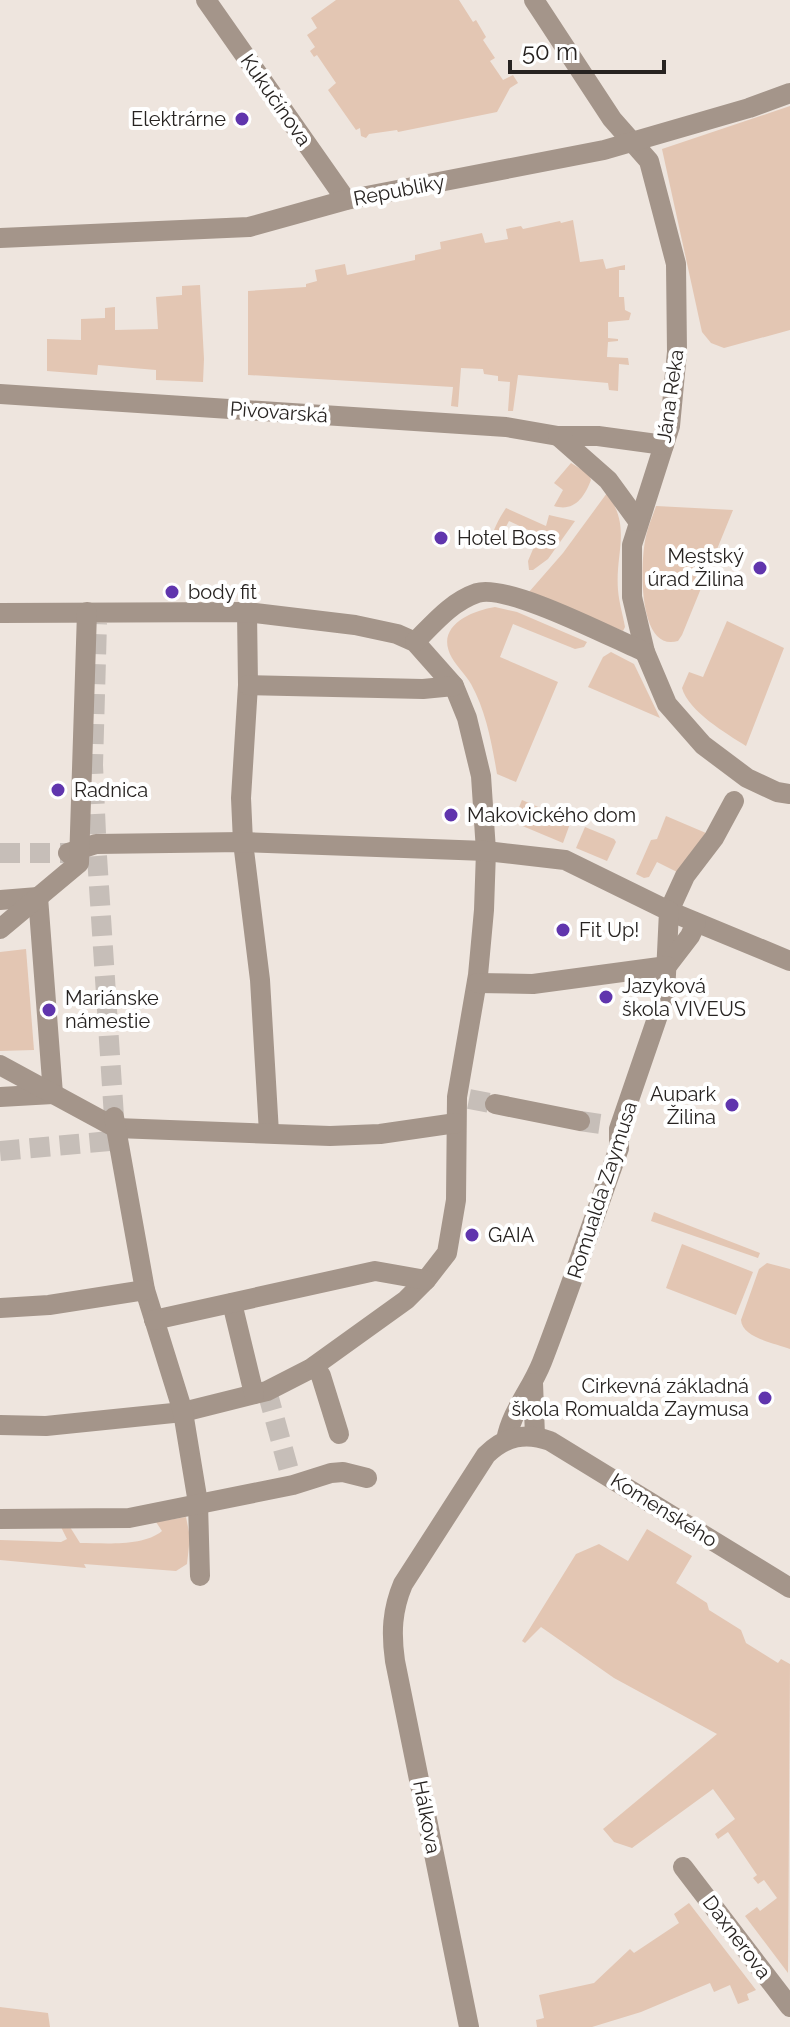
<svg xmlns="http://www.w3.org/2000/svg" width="790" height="2027" viewBox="0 0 790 2027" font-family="Raleway,sans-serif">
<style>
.green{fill:#e3c6b3}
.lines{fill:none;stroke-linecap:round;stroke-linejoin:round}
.minor-tunnel{stroke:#c6beb8;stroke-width:20;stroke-dasharray:20 10;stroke-linecap:butt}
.minor{stroke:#a4958a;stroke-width:20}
.poi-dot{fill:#6035ad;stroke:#fff;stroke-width:3}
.labels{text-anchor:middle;stroke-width:8;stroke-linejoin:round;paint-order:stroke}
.street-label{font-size:20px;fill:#272321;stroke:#fff}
.poi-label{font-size:20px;fill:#272321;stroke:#fff;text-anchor:start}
</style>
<rect width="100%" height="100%" fill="#eee5de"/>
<g class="green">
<path d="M336,0h123l14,22 3,-2 10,17 -3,3 12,18 -5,3 13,19 10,-5 5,8 -8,5 -13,24 -99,20 -1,-2 -28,4 -3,4 -5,-2 -1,-8 -4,2 -28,-40 8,-7 -19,-28 -3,2 -4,-6 5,-4 -8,-12 10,-7 -6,-10z"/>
<path d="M790,106v224l-66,18 -13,-5 -9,-11 -40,-183z"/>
<path d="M573,220l7,42 23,-3 3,10 19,-4v5h-6v27h5l1,13 6,3 -2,7 -21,2v16l10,1v2l-10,1 -1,15 21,1 1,7 -10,-1 -1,27 -9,-1 -1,-7 -90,-8 -5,36h-5l2,-29 -12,-1v-5l-14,-2 -1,-5 -22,-1 -3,39 -7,-1 2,-19 -205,-12v-84l58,-4v-3l11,-3 -2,-11 30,-6 2,11 68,-15v-5l26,-6 -1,-7 42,-9 3,10 23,-4 -2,-10 15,-3 2,3 37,-8 1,2z"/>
<path d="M200,285l4,74 -1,23 -47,-2v-10l-58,-5 -1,10 -50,-4v-32l34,1v-21l24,-1v-10l10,-1v23l43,-1 -2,-32 26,-2v-9z"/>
<path d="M571,463l18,11 2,6c-7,18 -17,32 -37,26l9,-16 -9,-7z"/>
<path d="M607,493c25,35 8,59 11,97 1,13 5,25 7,37l-2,4 -94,-39 34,-39z"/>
<path d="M656,506l77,4 -51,125 -4,6c-41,12 -38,-80 -32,-105 2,-10 7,-20 10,-30z"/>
<path d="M506,508l40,18 3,-11 26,6 -27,38 -15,11h-4l-1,-9 11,-26 -30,-14 -13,25h-4c-2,-13 7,-27 14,-38z"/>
<path d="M495,607l22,5 70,30 -3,5 -9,2 -62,-25 -13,33 58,25 -42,100 -19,-8c-5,-30 -11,-63 -26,-90 -5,-9 -14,-17 -19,-26 -18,-31 18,-47 43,-51z"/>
<path d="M727,621l57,27 -38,98c-19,-12 -58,-35 -64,-58l7,-16 14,5z"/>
<path d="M611,652l23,12 26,54 -72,-31 15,-30z"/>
<path d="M522,800l49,21 -8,22 -50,-21z"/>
<path d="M666,816l40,17 -29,39 -20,-10 -8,15 -5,1 -8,-4 15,-34 6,-1z"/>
<path d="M585,827l29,12 2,3 -9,19 -31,-13z"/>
<path d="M26,949l8,101 -34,1v-99z"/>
<path d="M654,1212l106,41 -2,5 -107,-37z"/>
<path d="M682,1244l71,28 -17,43 -70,-27z"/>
<path d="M767,1263l23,6v80c-15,-6 -48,-11 -49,-29l18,-51z"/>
<path d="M186,1517l4,20 -3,27 -11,7 -92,-7 2,4 -86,-8v-20l61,2 6,-3 -6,-12h9l10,16c24,0 63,4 82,-12l-6,-9z"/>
<path d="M647,1529l45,27 -16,27 31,20 2,7 32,20 5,13 32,20 3,-4 9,5 -2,309 -43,-57 12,-9 3,4 17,-13 -13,-18 -6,4 -5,-6 4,-3 -29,-43 -10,7 -3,-5 20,-15 -22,-30 -81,59 -18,-6 -11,-13 114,-95 -103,-56 -73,-51 -16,16 -3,-2 54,-87 23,-10 29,17z"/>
<path d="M689,1903l67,87 -9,4 2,6 -11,4 -8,-19 -16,7 -4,-9 -69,29 -49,15h-55l-1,-7 8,-2 -5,-23 55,-12 36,-34 4,4 45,-30 -5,-9z"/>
<path d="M0,2007l48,6 2,14h-50z"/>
</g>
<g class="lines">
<g class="minor-tunnel">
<path d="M96,834l-3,-69 4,-142"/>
<path d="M0,853h68"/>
<path d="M97,856l17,261"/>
<path d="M469,1099l26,5"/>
<path d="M580,1121l27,4"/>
<path d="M0,1151l110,-10"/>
<path d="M267,1391l26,94"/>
</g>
<g class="minor">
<path d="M206,0l140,200"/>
<path d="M534,0l78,119 37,42 27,103 1,88 -7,74 -38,119v52l13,55 22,52 36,41 44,33 30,14 13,2"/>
<path d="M0,238l249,-11 97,-27 258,-50 145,-42 41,-15"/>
<path d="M0,394l506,33 52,9h40l66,9"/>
<path d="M558,436l50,44 30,41"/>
<path d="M247,612l1,73 -7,113 2,44 17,138 9,153"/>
<path d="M0,613l247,-1 108,13 42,9 18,8 39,44 13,32 14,58 5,75 -2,59 -6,65 -21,122 -1,103 -9,53 -21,27 -20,20 -96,69 -43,22 -84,21 -137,14 -46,-1"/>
<path d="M415,642c19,-19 36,-40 62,-49 30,-10 135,45 168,59"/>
<path d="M248,685l175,4 31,-3"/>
<path d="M734,801l-20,37 -29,38 -16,35 121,50"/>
<path d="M68,853l28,-9 147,-2 243,9 79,9 104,51 -4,84 -46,134v19c-26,72 -50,144 -77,214 -11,28 -30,48 -36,78"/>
<path d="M0,900l38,-3 15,197 -53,3"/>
<path d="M0,929l79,-66 8,-251"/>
<path d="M667,966l23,-30 6,-13"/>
<path d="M477,983l56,1 134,-18"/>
<path d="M0,1065l116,63 214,8 50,-2 76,-11"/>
<path d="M495,1104l85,17"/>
<path d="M114,1117l31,173 38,122 15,91 2,73"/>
<path d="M232,1303l22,91"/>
<path d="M0,1308l49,-3 96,-15"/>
<path d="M154,1320l221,-49 51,9"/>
<path d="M315,1366l6,10 18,58"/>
<path d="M533,1383l2,53"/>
<path d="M0,1519l129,-1 164,-33 38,-12 12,-1 24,6"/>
<path d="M683,1867l107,140"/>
<path d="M469,2027l-74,-366c-4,-28 -3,-51 8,-77l83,-129c19,-19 40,-23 64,-14l240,147"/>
</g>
</g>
<g class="poi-dot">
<circle cx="242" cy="119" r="8"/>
<circle cx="441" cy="538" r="8"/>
<circle cx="760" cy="568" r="8"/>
<circle cx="172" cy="592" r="8"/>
<circle cx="58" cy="790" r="8"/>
<circle cx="451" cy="815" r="8"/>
<circle cx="563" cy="930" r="8"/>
<circle cx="606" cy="997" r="8"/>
<circle cx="49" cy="1010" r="8"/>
<circle cx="732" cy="1105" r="8"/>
<circle cx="472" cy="1235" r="8"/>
<circle cx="765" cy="1398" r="8"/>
</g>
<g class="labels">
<g class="street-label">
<text transform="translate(276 100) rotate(55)" y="7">Kukučínova</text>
<text transform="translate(399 190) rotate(-11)" y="7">Republiky</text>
<text transform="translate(670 396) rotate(-82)" y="7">Jána Reka</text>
<text transform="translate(279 412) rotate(4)" y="7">Pivovarská</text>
<text transform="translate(602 1190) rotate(-72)" y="7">Romualda Zaymusa</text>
<text transform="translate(664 1510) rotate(32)" y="7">Komenského</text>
<text transform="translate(427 1817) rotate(79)" y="7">Hálkova</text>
<text transform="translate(737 1937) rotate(53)" y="7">Daxnerova</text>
</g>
<g class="poi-label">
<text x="226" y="126" text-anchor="end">Elektrárne</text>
<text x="457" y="545">Hotel Boss</text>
<text x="744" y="563" text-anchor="end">Mestský<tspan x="744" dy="23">úrad Žilina</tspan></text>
<text x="188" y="599">body fit</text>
<text x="74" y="797">Radnica</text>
<text x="467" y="822">Makovického dom</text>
<text x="579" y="937">Fit Up!</text>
<text x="622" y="993">Jazyková<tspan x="622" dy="23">škola VIVEUS</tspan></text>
<text x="65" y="1005">Mariánske<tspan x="65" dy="23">námestie</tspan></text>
<text x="716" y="1101" text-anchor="end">Aupark<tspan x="716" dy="23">Žilina</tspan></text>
<text x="488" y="1242">GAIA</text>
<text x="749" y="1393" text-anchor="end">Cirkevná základná<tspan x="749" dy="23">škola Romualda Zaymusa</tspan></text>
</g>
</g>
<path d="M510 60v12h154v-12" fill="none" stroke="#272321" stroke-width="4"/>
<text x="522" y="60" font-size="24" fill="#272321" stroke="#ffffff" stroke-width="6" paint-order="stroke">50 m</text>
</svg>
